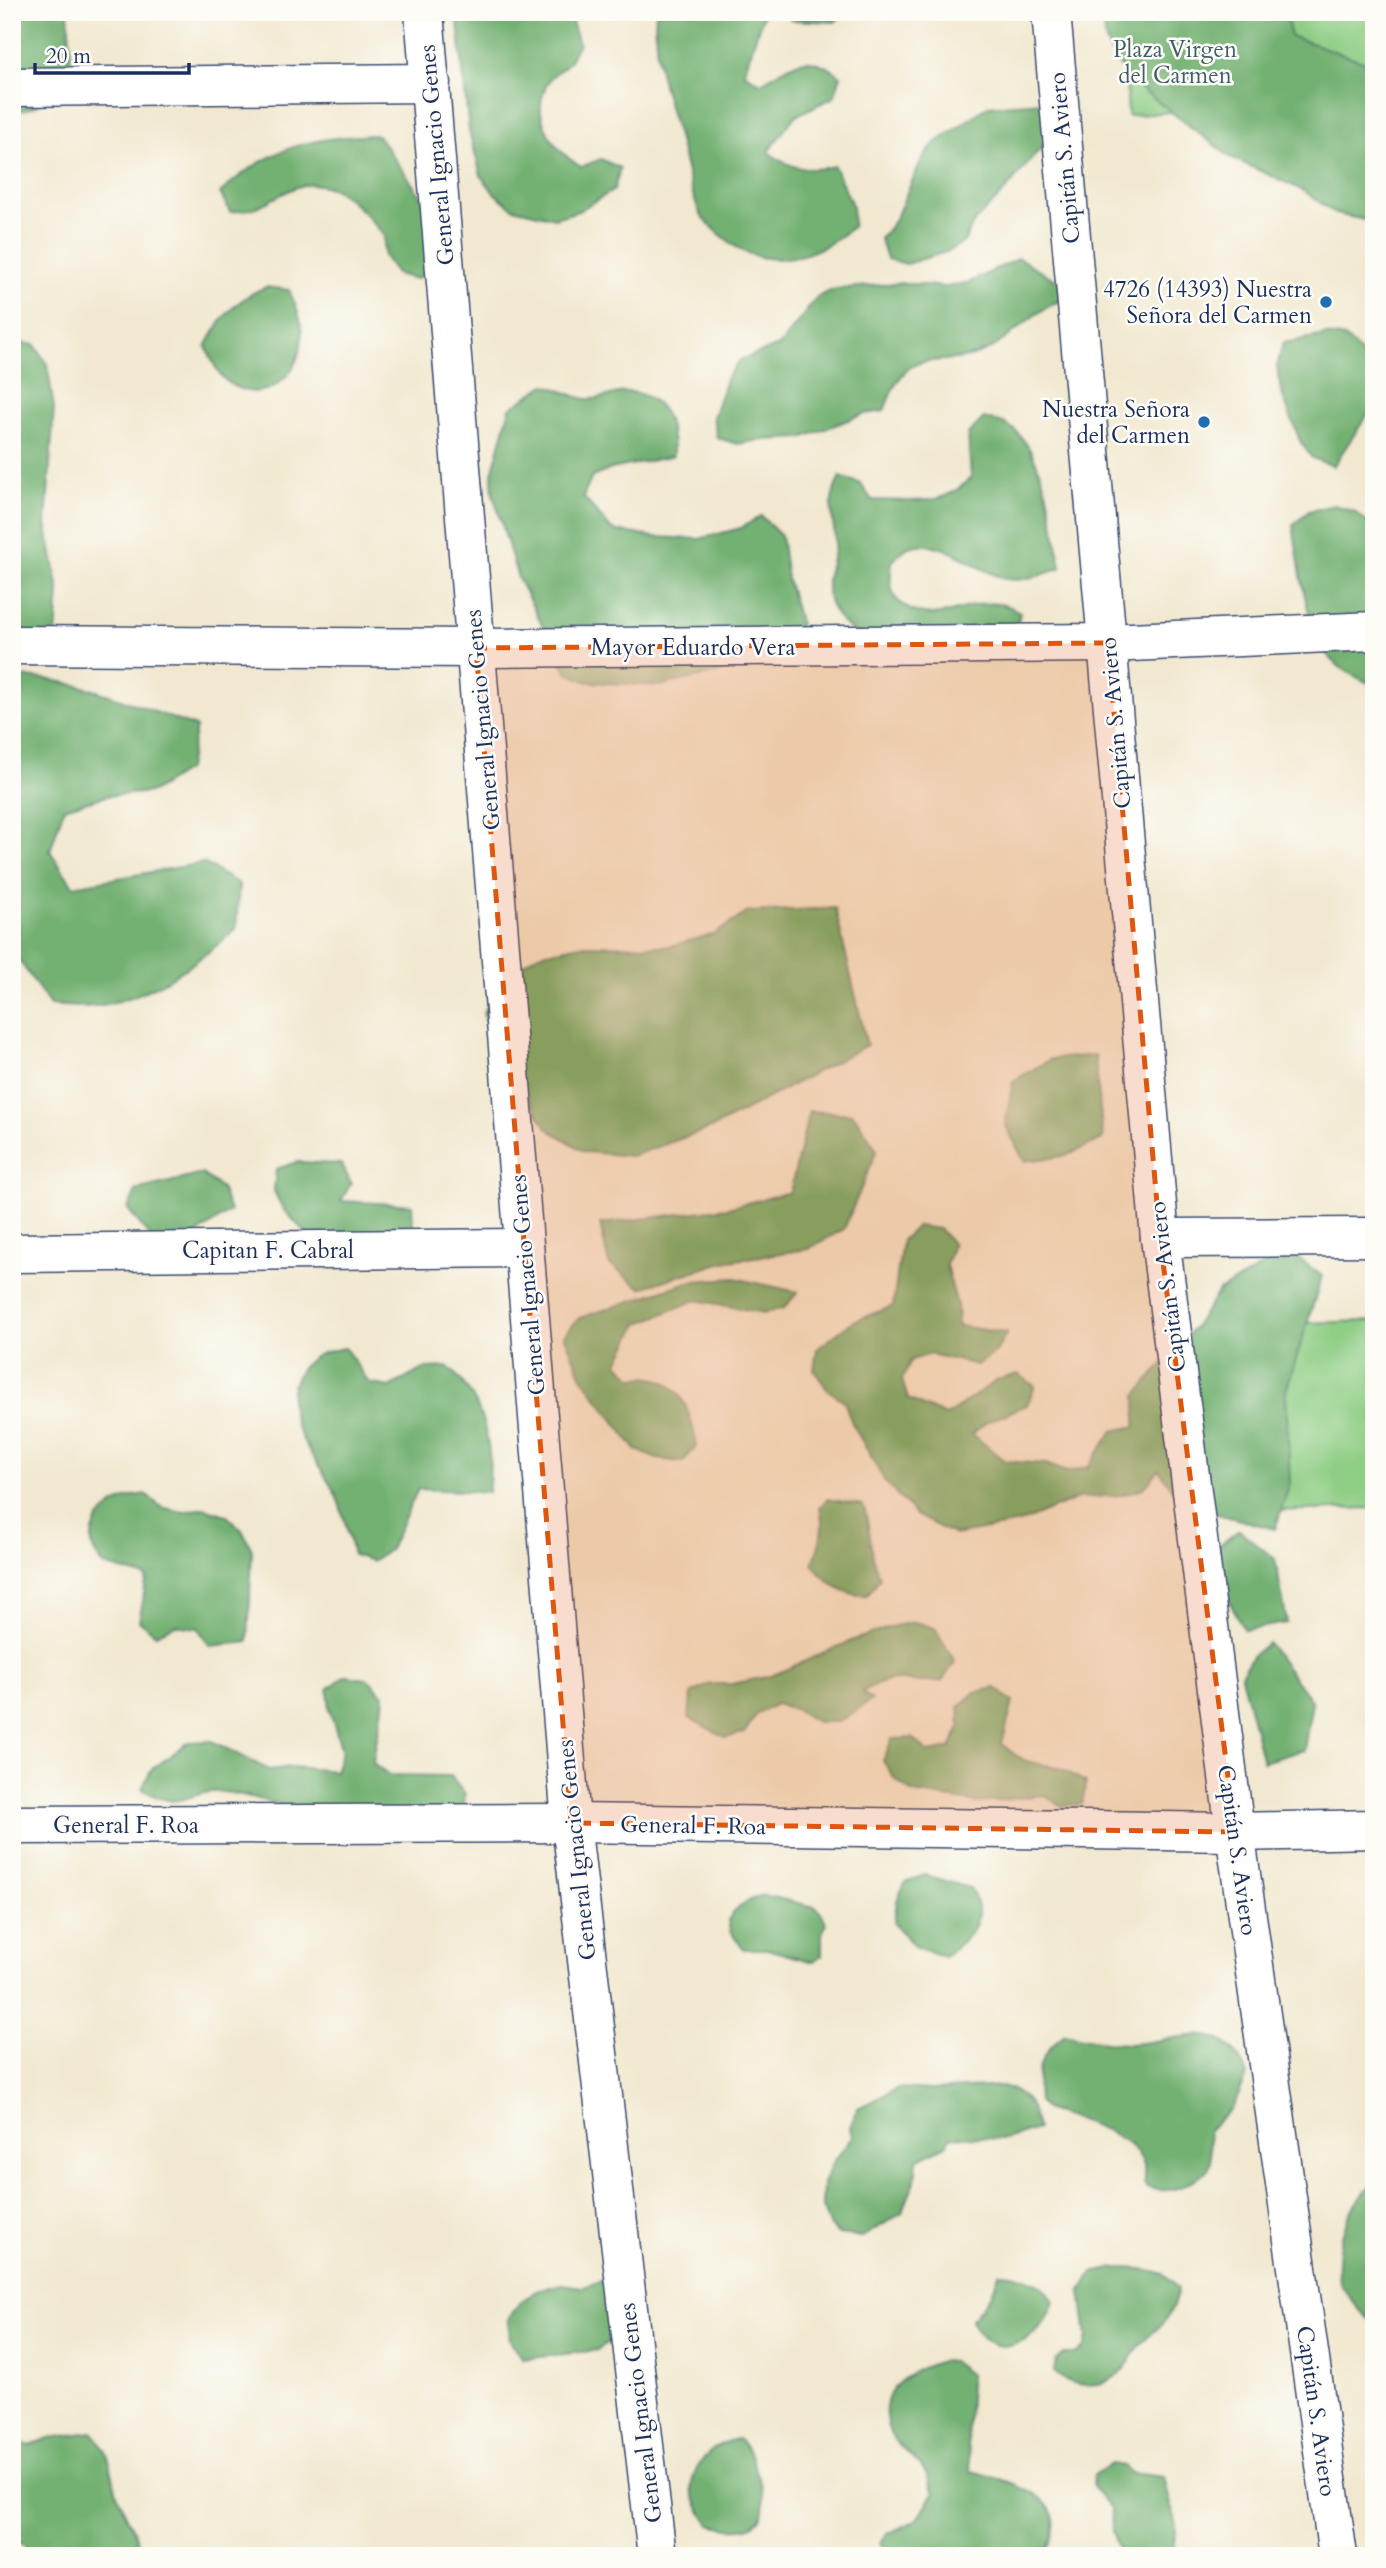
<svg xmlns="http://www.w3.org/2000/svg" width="1386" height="2568" viewBox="0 0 1386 2568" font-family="Cardo,serif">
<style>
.green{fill:#8fce85;stroke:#557e72;stroke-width:2}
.forest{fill:#73b172;stroke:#477068;stroke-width:2}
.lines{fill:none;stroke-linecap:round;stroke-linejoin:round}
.minor-casing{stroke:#3b4b6f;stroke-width:41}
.minor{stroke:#fff;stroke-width:38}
.marked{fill:#de5710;fill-opacity:0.2;stroke:#de5710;stroke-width:5;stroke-dasharray:14 9;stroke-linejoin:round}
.poi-dot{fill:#1f6fb2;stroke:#fdfcf7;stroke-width:2.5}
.labels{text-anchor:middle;stroke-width:5;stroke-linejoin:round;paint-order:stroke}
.park-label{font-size:23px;fill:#3e5f6a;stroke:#fdfcf7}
.street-label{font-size:23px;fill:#1b2f5e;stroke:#fdfcf7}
.poi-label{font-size:23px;fill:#1b2f5e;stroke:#fdfcf7;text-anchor:end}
</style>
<rect width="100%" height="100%" fill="#fdfcf7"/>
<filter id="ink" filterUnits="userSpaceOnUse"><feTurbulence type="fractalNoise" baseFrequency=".0143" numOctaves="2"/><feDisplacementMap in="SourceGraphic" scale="14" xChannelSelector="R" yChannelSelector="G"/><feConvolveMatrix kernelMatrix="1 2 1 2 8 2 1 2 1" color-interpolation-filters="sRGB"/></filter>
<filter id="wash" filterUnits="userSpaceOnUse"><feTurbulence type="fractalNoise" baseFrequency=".00686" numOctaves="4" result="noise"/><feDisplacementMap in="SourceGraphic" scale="28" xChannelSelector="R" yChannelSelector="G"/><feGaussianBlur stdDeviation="1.57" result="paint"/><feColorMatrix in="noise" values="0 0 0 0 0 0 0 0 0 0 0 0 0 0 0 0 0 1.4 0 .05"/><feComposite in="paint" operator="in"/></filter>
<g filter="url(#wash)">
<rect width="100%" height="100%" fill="#f1e8cf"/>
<g class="green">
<path d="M1122,12h252v81l-246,23z"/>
<path d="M1374,1321v187l-106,3 -5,-187z"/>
</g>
<g class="forest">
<path d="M12,12h56l3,46 -33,47 -26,9z"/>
<path d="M457,12h112l10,32c-4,6 -7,14 -11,19 -5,6 -13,9 -17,15 -25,34 1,71 30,89l20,-8 19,9 -6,22 -36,21 -23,7 -42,-10 -19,-15 -13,-18 -12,-44z"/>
<path d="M656,12h108l-20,61 17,10c35,-20 44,-34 80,-7l-7,21 -39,19 -27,36c22,16 39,21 66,14l18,39 1,21c-39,35 -93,48 -133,8 -5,-5 -15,-12 -19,-19 -11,-21 -17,-58 -24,-82 -12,-39 -25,-79 -21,-121z"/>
<path d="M786,12h59l-10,10 -44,-2z"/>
<path d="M1102,12h183l6,24 83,29v157l-38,-8 -32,-23 -74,-34 -103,-79 -21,-36z"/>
<path d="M1044,102l2,40 -42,50 -30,30 -10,20 -18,10 -40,12 -19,-5 -7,-20 15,-19 26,-59 12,-16 55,-39z"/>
<path d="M378,135l52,74 21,44 -34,26 -21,-5 -12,-18v-21c-25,-28 -53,-65 -94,-45 -25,12 -31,20 -60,22l-10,-19c49,-47 93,-56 158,-58z"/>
<path d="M1019,258l57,34c-12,6 -26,13 -38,21 -17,11 -34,30 -52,38 -52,23 -76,-15 -102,60l-21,3 -61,24 -43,2 -21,4 -21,-6 -4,-21 14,-40 13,-17 39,-14 39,-50 18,-7 66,-6 44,4 22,-4z"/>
<path d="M266,287l23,3c5,11 11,24 12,36 7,40 -32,85 -72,57 -12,-8 -17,-24 -23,-36 14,-29 30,-48 60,-60z"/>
<path d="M1325,335l21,3 15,15 13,21v31l-41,61 -21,-8 -12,-17 -19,-50 -4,-25 6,-23z"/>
<path d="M13,342l22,3 12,19 7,44 -8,115 13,67 -3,47 -44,15z"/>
<path d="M545,385c14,3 28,12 41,14 14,2 29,-8 43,-7 35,3 45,34 44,64l-62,13 -19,8 -9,20 29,33 42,7 45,2 42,-11 20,-12 20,20 6,43 13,45 -11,19 -60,27 -69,16 -72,-4 -21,-9 -49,-95 -25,-84 -1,-20 18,-66z"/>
<path d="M984,418c6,2 15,3 21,6 39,19 50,105 56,144 -18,6 -34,14 -54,11 -31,-7 -64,-44 -98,-32 -6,2 -13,11 -17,15 -2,16 -4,33 12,44 35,23 60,-7 96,-2 6,0 14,5 20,8l-4,21 -141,14c-25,-17 -50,-31 -48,-66 1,-14 9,-28 8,-42 -2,-29 -9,-34 5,-62l20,6 12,17c39,0 72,9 99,-23l-3,-43z"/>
<path d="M1334,505l21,7 19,16v158c-13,-7 -27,-13 -38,-22 -31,-28 -36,-99 -43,-139l16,-14z"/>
<path d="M12,677c62,-2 126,30 184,50l-8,42 -36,23 -46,4 -42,12 -14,43 23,35 130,-23 36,21 -3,45c-40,35 -89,71 -142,77 -14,2 -30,0 -44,-1l-38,-55z"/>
<path d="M835,908l32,137 -153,82 -82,29 -47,-4 -37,-23 -50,-77 -15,-39 21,-36 34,-23 42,-9 90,1 44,-12 34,-22z"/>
<path d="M1095,1055l8,84 -38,17 -41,5 -19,-37 8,-43 38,-22z"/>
<path d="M809,1111l44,3 24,36 -33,79 -36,20 -85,13 -82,26 -32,-24 -9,-40 127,-16 63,-16z"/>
<path d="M297,1162l44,2 10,19 -10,18 71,4 1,22 -37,21 -46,11 -47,-50 -9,-18 2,-22z"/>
<path d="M202,1174l19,14 9,23 -57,40 -19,-9 -26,-33 8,-19z"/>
<path d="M917,1226l22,3 14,15 -7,21 11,40 1,21 49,7 -12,20 -18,12 -47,-11 -19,6 -9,20 6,19 38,17 51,-36 21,-6 17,12 -8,19 -40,17 -15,12 33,27 41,3 21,8 21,-5 25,-36 23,-5v-31l58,-67 25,-37 70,-40 33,25 -36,115 4,92 -15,46 -92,-24 -24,-35 -15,18 -22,7 -44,3 -59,25 -64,12 -38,-19 -32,-34 -33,-59 -8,-22 -17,-12 -13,-19 3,-21 35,-27 41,-16 9,-66z"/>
<path d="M735,1278l63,14 -14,16 -20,5 -68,-13 -58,24 -20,39 15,15c46,-7 56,29 64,68l-14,16 -26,-3 -21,-9 -54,-73 -18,-42 15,-17 112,-37z"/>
<path d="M345,1348l24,35 20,4 37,-19 22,-1c36,32 46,79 40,125l-70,-3 -28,60 -18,12 -19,-6c-5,-21 -9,-43 -18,-62 -19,-37 -63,-81 -35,-122 11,-17 26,-20 45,-23z"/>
<path d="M145,1494l16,13 21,5 22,-4 22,7 16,15 10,20 -4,92 -38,4 -12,-18 -23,-3 -19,9 -17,-13 8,-44 -44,-12c-3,-5 -10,-13 -11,-19 -3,-32 27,-49 53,-52z"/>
<path d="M827,1499l36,6c9,24 5,50 17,73l-13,17c-20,2 -45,-15 -54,-32 7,-19 12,-36 7,-56z"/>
<path d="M1239,1530l36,29 12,64 -43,7 -38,-74z"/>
<path d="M915,1622l20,6 20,34 -13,19c-38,6 -40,-12 -80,11l10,8 -33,22h-23l-19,-12 -21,-6 -19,10 -12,18 -19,6 -37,-20 2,-24 19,-10h21l40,-8 80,-35 43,-15z"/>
<path d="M1268,1643l44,59 -8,48 -41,12 -22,-86 11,-20z"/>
<path d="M345,1676l23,3 16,16c-1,24 -9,44 -11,68l16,12 62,1 14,18 -2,23c-46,-1 -95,4 -140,-3 -32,-4 -69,-19 -100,-22 -38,-3 -40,23 -81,-3l9,-19 38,-28 23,-1 57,29 23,-3 43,4 7,-20 -12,-40 -2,-22z"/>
<path d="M996,1688l17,14 -11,42c27,25 30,15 58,25 9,3 17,9 26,13l-4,22 -20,2 -19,-11 -64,8 -66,-10 -19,-15 -11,-17 9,-22 21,-1 15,14 22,-4 10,-21 -1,-21 16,-14z"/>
<path d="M925,1875l45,13c21,32 -2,51 -26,69l-30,-11 -20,-23 3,-22 8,-19z"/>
<path d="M764,1895l51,12 7,7 4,9 -4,11v22l-9,6 -46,-13h-23l-14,-18 -2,-11c9,-13 21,-21 36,-25z"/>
<path d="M1065,2034c22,5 43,10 65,10 49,-2 97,-31 117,32l-14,31 -25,24 3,31 -4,10c-20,13 -39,25 -62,14 -2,-6 0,-16 -1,-21 -11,-33 -70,-46 -99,-56l-7,-7c-3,-31 2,-50 27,-68z"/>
<path d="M1003,2086c24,7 30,20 34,43l-32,10 -54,-3 -5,9 -29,15 -2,21 -13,32 -40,24 -23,-3 -9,-7 -8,-20 1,-24 9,-19 20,-27 -2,-10 8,-19 40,-20 33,2z"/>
<path d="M1374,2185v138c-11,-7 -35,-36 -36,-48 -2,-31 10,-73 36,-90z"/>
<path d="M1115,2268c24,1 50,-2 63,21 -9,34 -13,31 -36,54 -7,7 -11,19 -19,27 -19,19 -49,20 -69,2l2,-11 8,-7h11l9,-6 3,-11 -6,-45 12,-19z"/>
<path d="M999,2273c22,0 42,9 55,28 -11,40 -61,68 -83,19l21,-26z"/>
<path d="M622,2274l-7,62 -17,14 -75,9 -13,-19 -2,-20 12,-18 19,-12 22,-6 22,3z"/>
<path d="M942,2361l10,1 18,13 -3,70 4,26c42,10 112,29 71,85l-156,-2 -5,-10 6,-10 30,-14 17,-27c-12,-35 -16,-28 -38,-51 -6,-6 -9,-16 -10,-25 -4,-33 29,-48 56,-56z"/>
<path d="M92,2432c23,27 16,32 25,61 8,22 20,40 25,63h-109l-11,-13 -10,2v-106l17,7 20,-8z"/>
<path d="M738,2439c11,7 11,15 16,27 19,46 12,73 -44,58 -6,-9 -14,-19 -17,-30 -7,-25 22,-53 45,-55z"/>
<path d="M1111,2464l12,2 8,7 33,4 11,44 -1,35h-52l-10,-23 -1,-24 -18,-22 1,-12z"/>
</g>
</g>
<g filter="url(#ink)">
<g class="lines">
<g class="minor-casing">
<g id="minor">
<path d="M424,12l147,1811 86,733"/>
<path d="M1051,12l109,1226 75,594 103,724"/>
<path d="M12,87l419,-4"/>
<path d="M12,645l464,3 632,-5 266,-12"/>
<path d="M1160,1238l214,-1"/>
<path d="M12,1253l512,-5"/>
<path d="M12,1825l559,-2 664,9 139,-3"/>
</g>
</g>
<use href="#minor" class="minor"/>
</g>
</g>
<path class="marked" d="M1108,643l52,595 75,594 -664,-9 -95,-1175z"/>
<g class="poi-dot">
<circle cx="1326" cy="302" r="7"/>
<circle cx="1204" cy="422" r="7"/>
</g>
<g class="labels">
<g class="park-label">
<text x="1175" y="57">Plaza Virgen<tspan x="1175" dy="26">del Carmen</tspan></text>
</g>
<g class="street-label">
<text transform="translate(436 155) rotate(-95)" y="8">General Ignacio Genes</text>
<text transform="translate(1064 158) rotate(-95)" y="8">Capitán S. Aviero</text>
<text x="693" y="655">Mayor Eduardo Vera</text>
<text transform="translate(482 720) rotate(-95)" y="8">General Ignacio Genes</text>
<text transform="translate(1115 723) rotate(-95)" y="8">Capitán S. Aviero</text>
<text x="268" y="1258">Capitan F. Cabral</text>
<text transform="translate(527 1285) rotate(-95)" y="8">General Ignacio Genes</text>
<text transform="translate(1167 1287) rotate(-97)" y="8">Capitán S. Aviero</text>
<text x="126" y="1833">General F. Roa</text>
<text transform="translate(693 1825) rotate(1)" y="8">General F. Roa</text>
<text transform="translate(576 1850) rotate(-96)" y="8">General Ignacio Genes</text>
<text transform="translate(1238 1850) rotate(82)" y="8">Capitán S. Aviero</text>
<text transform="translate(1317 2411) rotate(82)" y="8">Capitán S. Aviero</text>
<text transform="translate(640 2413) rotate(-97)" y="8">General Ignacio Genes</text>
</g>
<g class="poi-label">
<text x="1312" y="297">4726 (14393) Nuestra<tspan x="1312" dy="26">Señora del Carmen</tspan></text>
<text x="1190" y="417">Nuestra Señora<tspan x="1190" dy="26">del Carmen</tspan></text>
</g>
</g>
<rect width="1386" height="2568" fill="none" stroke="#fdfcf7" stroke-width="42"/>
<path d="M35 63v10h154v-10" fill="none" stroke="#1b2f5e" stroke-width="3.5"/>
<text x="46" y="63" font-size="21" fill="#1b2f5e" stroke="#fdfcf7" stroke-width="5" paint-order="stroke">20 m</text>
</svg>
